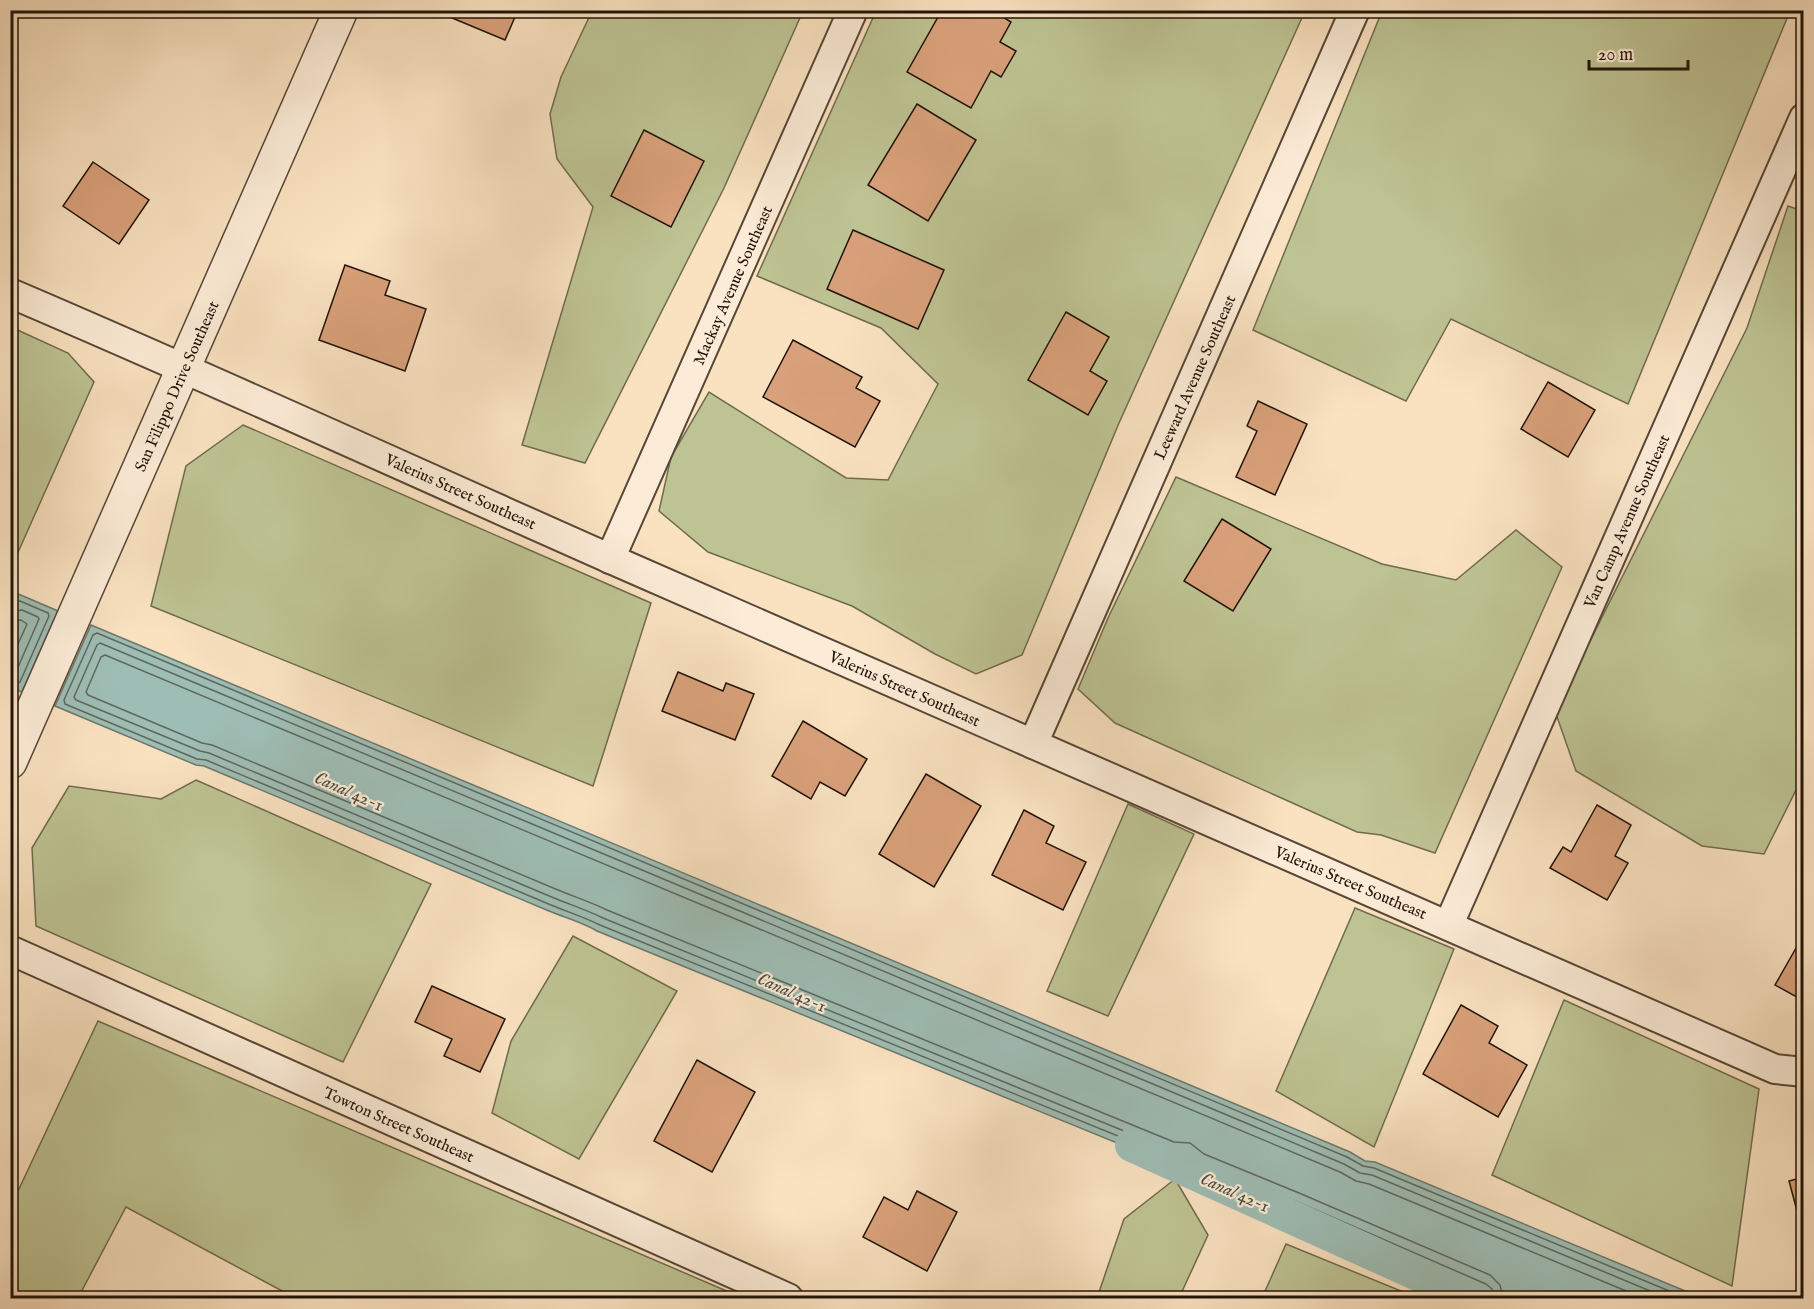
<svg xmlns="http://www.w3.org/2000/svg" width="1814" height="1309" viewBox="0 0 1814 1309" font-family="'IM FELL English',serif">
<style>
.green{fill:#bec393;stroke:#6f6b4e;stroke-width:1.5}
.water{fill:#9ebdb4;stroke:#6c796f;stroke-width:1.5}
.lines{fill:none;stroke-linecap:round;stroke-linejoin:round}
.shore{stroke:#5f685e;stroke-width:1.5}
.canal{stroke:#9ebdb4;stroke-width:34}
.building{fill:#d9a17b;stroke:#201308;stroke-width:1.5}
.minor-casing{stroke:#564736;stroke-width:32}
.tertiary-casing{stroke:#564736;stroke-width:36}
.minor{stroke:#fcecd7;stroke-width:28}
.tertiary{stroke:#fcecd7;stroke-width:33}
.labels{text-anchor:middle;stroke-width:4.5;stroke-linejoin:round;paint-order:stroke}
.street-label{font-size:16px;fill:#201308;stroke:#fcecd7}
.water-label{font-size:18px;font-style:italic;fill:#4c4e44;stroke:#fcecd7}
</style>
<rect width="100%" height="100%" fill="#fae2c1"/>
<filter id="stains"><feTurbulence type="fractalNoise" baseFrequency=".00333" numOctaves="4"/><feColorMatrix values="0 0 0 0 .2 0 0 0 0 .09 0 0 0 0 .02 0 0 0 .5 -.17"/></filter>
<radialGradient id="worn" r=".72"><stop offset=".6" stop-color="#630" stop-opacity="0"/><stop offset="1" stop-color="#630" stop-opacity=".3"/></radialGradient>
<g class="green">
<path d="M592,11h211l-79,177 -139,275 -63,-18 71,-238 -36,-48 -7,-45 11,-37z"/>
<path d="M876,11h429l-186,412 -97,232 -46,19 -41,-20 -83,-48 -144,-54 -49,-41 12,-54 38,-65 137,86 42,2 50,-96 -57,-56 -124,-52z"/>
<path d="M1382,11h408l-162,393 -177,-85 -45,82 -153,-71z"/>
<path d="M1788,206l15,5v565l-39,78 -62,-8 -126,-75 -21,-60 192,-383z"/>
<path d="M11,327l57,26 26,29 -83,186z"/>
<path d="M243,425l408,178 -58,183 -442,-180 35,-140z"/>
<path d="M1176,477l206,87 74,16 60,-50 46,37 -127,286 -54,-18 -24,-3 -242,-109 -37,-34 30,-71z"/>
<path d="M196,780l235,104 -88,178 -307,-136 -4,-78 37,-62 92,13z"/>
<path d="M1128,804l66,30 -86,182 -61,-25z"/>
<path d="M1355,908l99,41 -80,198 -98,-56z"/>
<path d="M573,936l104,55 -98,168 -87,-46 19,-72z"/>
<path d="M1564,1000l195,89 -27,197 -240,-111z"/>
<path d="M98,1021l645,277h-448l-169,-91 -48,91h-67v-92z"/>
<path d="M1175,1179l33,56 -29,63h-82l27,-79z"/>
<path d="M1286,1244l132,54h-156z"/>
</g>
<g class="water">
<path d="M16,593l42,18 -36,81 -11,-4v-85z"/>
<path d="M91,625l1259,527 15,9 10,1 327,136h-215l-197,-85 -100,-41 -9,-8 -10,1 -574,-234c-15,-9 -31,-13 -48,-20l-345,-145 -8,-1 -141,-59z"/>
</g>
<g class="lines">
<g class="shore">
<path d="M10,604l10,-3 28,12 1,3 -29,66 -3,2 -7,-1"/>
<path d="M10,612l12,-2 16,7 1,2 -24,55 -5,1"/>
<path d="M10,621l11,-1 6,4 -17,38"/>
<path d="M1487,1298l-1,-5 -4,-3 -189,-82 -99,-41 -11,-8 -11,-1 -572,-233c-16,-8 -32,-13 -49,-20l-345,-145 -9,-1 -132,-55 -1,-4 29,-65 4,-2 1250,524 16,9 11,2 312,130"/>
<path d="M1494,1298l-2,-9 -6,-5 -191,-83 -96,-40 -13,-9 -13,-1 -570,-233c-16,-8 -32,-13 -49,-20l-345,-145 -9,-2 -124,-51 -2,-3 23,-52 3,-2 1244,521 16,9 12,2 295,123"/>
<path d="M1503,1298l-3,-13 -10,-10 -191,-82 -95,-39 -14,-11 -16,-1 -567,-232c-16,-8 -32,-13 -49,-20l-346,-145 -10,-2 -114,-48 -2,-3 15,-35 4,-2 1235,517 16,9 13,3 274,114"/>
</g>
<path class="canal" d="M1132,1145l339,153"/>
</g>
<g class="building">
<path d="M447,10h71l-13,30 -60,-25z"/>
<path d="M942,10h50l19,12 -11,20 16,9 -15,26 -10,-6 -20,37 -64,-36z"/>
<path d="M917,104l59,36 -48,81 -60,-36z"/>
<path d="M644,130l60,31 -33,66 -60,-31z"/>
<path d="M93,162l56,38 -30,44 -56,-38z"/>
<path d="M853,230l91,40 -26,59 -91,-40z"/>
<path d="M345,265l45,16 -5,14 41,14 -21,62 -86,-31z"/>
<path d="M1066,312l43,25 -19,34 17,10 -19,34 -60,-35z"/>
<path d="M793,340l69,37 -6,11 24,13 -25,46 -92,-50z"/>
<path d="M1548,382l47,28 -27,47 -47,-28z"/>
<path d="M1258,401l49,23 -32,71 -39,-18 21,-46 -10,-5z"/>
<path d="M1222,519l49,30 -38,62 -49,-30z"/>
<path d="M678,672l45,19 3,-8 28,11 -19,46 -73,-29z"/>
<path d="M803,721l64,38 -22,37 -25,-14 -9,17 -39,-23z"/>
<path d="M926,774l55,32 -47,81 -55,-33z"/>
<path d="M1597,805l34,20 -16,31 13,7 -21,37 -57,-32 13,-21 8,5z"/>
<path d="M1024,810l30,16 -8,17 40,19 -23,48 -71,-35z"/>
<path d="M1804,934v67l-29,-16z"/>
<path d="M432,986l73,33 -25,53 -36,-16 8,-17 -37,-17z"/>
<path d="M1461,1005l37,21 -9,17 38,22 -29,52 -75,-43z"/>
<path d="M697,1060l58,32 -43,80 -58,-31z"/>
<path d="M1804,1177v44l-4,1 -11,-41z"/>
<path d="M917,1191l40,21 -30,59 -64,-34 21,-40 24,13z"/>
</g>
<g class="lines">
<g class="minor-casing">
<g id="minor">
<path d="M10,293c202,86 402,178 603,267 386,171 775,337 1162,509l29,3"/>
<path d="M610,559l243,-549"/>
<path d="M1033,744l322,-734"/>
<path d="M1449,924l355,-806"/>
<path d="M10,950l778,348"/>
</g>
</g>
<g class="tertiary-casing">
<path id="tertiary" d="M10,762l331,-752"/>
</g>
<use href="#minor" class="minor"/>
<use href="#tertiary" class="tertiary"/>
</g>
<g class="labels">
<g class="street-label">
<text transform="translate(732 285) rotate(-66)" y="6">Mackay Avenue Southeast</text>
<text transform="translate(1194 377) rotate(-66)" y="6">Leeward Avenue Southeast</text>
<text transform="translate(176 386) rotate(-66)" y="6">San Filippo Drive Southeast</text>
<text transform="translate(461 491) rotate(24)" y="6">Valerius Street Southeast</text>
<text transform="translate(1626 521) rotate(-66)" y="6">Van Camp Avenue Southeast</text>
<text transform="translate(905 688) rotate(24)" y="6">Valerius Street Southeast</text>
<text transform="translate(1351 882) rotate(23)" y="6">Valerius Street Southeast</text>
<text transform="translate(399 1124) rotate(24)" y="6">Towton Street Southeast</text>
</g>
<g class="water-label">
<text transform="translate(349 791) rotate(24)" y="6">Canal 42-1</text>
<text transform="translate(792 992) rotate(24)" y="6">Canal 42-1</text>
<text transform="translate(1235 1192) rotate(24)" y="6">Canal 42-1</text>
</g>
</g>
<rect width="1814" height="1309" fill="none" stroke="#fae2c1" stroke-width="36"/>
<rect x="12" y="12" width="1790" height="1285" fill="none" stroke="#201308" stroke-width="3"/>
<rect x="18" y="18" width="1778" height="1273" fill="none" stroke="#201308" stroke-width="1.5"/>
<path d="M1589 60v9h99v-9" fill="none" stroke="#201308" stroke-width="3"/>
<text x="1598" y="60" font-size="18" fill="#201308" stroke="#fcecd7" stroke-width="4.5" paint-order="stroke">20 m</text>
<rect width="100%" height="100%" filter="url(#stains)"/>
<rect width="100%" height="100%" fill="url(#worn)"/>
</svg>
